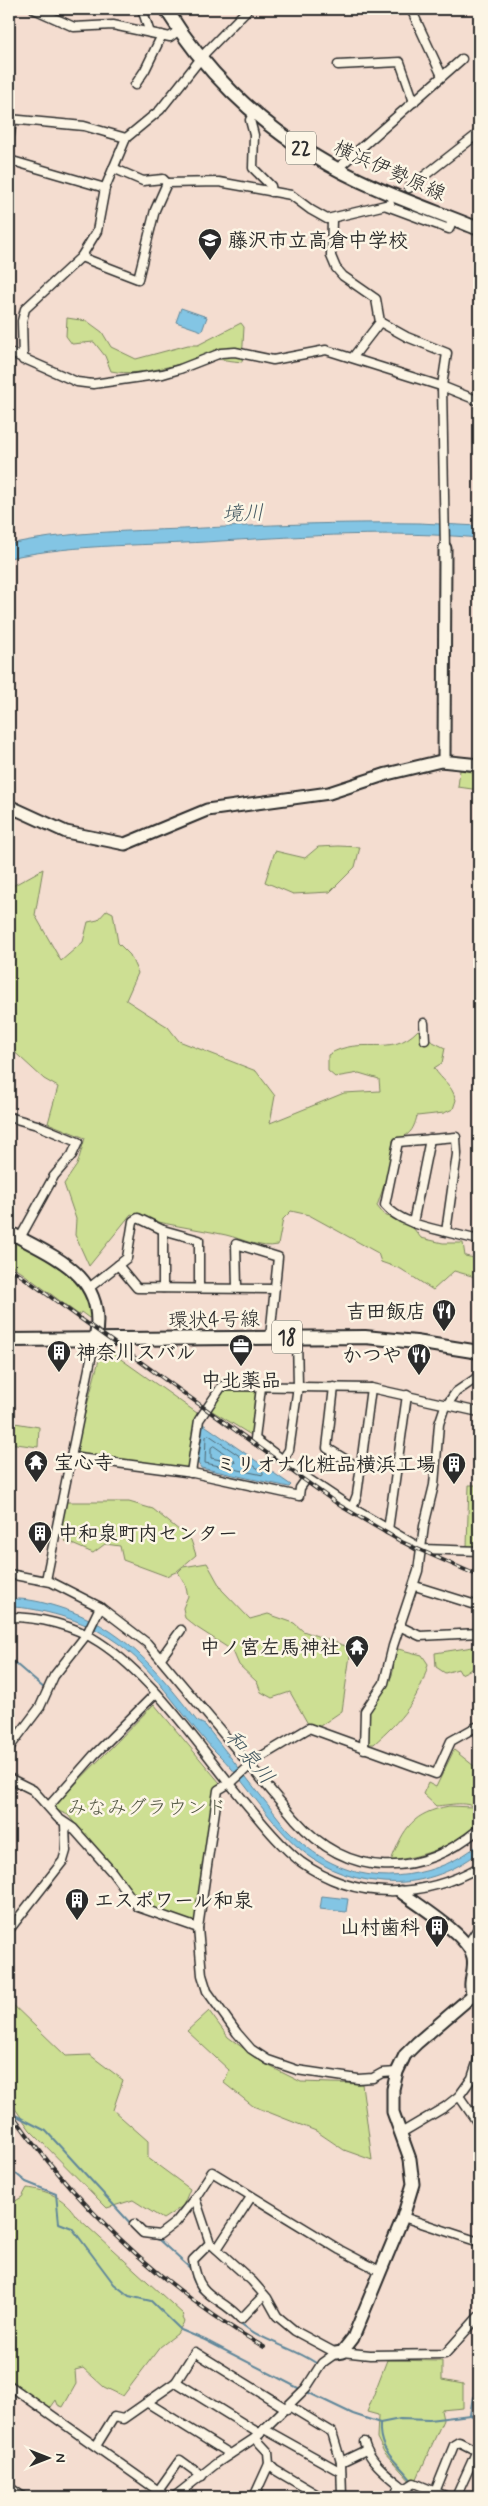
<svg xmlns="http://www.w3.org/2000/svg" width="488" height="2506" viewBox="0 0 488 2506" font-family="Mynerve,'Klee One',sans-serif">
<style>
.green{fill:#cddf93;stroke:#7c855f}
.water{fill:#83c5e4;stroke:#60879a}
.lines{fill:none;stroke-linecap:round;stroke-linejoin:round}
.shore{stroke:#4e6975;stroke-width:1}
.stream{stroke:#60879a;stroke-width:2}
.street-casing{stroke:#2b2b2b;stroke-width:11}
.secondary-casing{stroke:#2b2b2b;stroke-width:15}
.primary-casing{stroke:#2b2b2b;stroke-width:16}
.street{stroke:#fcf5e5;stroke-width:8}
.secondary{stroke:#fcf5e5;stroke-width:11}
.primary{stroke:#fcf5e5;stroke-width:12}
.rail-casing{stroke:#2b2b2b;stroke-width:4}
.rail{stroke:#fcf5e5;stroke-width:2;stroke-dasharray:5.5;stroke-linecap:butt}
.labels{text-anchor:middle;stroke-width:5;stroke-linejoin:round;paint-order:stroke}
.shield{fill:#fcf5e5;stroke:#6a6863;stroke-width:1}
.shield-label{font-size:19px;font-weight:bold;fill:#2b2b2b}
.street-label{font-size:20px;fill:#2b2b2b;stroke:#fcf5e5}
.poi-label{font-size:20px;font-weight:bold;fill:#2b2b2b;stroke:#fcf5e5;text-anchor:start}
.park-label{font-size:20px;fill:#545845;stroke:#fcf5e5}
.water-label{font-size:21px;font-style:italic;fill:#455962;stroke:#fcf5e5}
</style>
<rect width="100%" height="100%" fill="#f4ddd0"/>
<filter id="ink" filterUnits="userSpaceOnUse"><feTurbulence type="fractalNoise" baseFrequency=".02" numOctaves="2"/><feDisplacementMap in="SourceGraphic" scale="10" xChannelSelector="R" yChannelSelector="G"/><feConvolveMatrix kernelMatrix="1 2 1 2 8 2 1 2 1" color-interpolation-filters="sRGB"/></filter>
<g filter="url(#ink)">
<g class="green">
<path d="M67,318l20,3 15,11 9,15 25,12 52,-14h10l43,-22 3,4 -2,35c-10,-1 -21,-3 -31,-3 -34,2 -66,19 -100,12l-6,-15 -11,-14 -22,2 -6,-8z"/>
<path d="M460,770l19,3v17l-21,-3z"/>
<path d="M338,846l22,1 -5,20 -25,25 -37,2 -28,-12 10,-31 30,7 13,-11z"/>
<path d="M43,869l-8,46 26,46 22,-19 5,-20 10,-2 9,-10 6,3 5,30 12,12 8,18 -12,27 42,27 11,14 77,30 19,25 -5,27 74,-30 36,-2 -1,-12 -20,-6 -24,4 -7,-6v-16c33,-21 63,4 90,-25l7,8 20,10 -3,15 -8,5c9,14 17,15 22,32l-3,9 -9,4 -27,3c-4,16 -8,20 -24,24l-3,28 -13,38 7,9 26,9 11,14 22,5h20l2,13 14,3v19l-25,-7 -21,19 -32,-21 -20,-7 -3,-9 -69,-38 -18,-4 -8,8 -5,26c-18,4 -35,-6 -52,-10 -32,-7 -64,-10 -95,-21l-42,52 -14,-31 1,-16 -12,-35 13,-19 8,-27 -37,-15 10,-36 -14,-8 -35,-32v-159z"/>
<path d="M9,1238c34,18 75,35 83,77l-3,3 -8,-6 -2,3 -70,-52z"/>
<path d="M108,1350l89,63 -9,56 -114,-14 27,-103z"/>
<path d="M256,1390l-5,45 -42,-26 15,-18z"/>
<path d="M9,1422l30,5 -1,20 -29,-4z"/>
<path d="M469,1485h10v62l-12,-1z"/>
<path d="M65,1502h64l24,7 38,31 5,15 -20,17 -10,4 -43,-16 -3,-14 -15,-2 -12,9 -28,-12 -5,-6z"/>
<path d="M207,1563l15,27 28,29 18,-5 26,9 9,8 48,17 -9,63 -22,15 -12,-2 -18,-32 -18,6 -11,-6 -4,-10 -18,-17 -6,-14 -37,-24 -11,-9 -2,-10 5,-12 -3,-12 -7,-12 5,-5z"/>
<path d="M479,1646v25l-5,-3 -13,6 -3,-5 -13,4 -9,-6 -1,-14z"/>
<path d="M398,1649l24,6 6,9c-8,35 -28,57 -54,80h-7c0,-13 -3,-28 4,-40 6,-10 17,-17 21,-29 4,-11 -2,-15 6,-26z"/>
<path d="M154,1704l66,79 -3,3 -20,136 -2,3 -54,-20 -73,-90 -14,-6v-3z"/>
<path d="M454,1750l25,20v40c-11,-10 -29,-5 -43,-4l-13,-12 5,-11 8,4z"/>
<path d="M449,1806l23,1 7,6v10c-26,23 -53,33 -88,38 13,-34 22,-48 58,-55z"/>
<path d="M9,2001l57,55 24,-1 33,25 -10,30 35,31v17l42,31 -7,17 -20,13 -30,-19 -26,8 -77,-78 -21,-30z"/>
<path d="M209,2011l19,26 37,27 36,18 61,2 10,76 -28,-10 -28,-19 -63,-25 -29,-23 5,-13 -42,-39z"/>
<path d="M27,2188c20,2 38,10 49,28l108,99 -2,3 2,4 -7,12 -17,13 -37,49 -19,-9 -21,-19 -8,2 1,14 -13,23 -5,-2 -2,-5 -7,10 -40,-28v-177l13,-8z"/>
<path d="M387,2360l55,1v19l21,4v24l-22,2 2,10 -27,61 -4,2 -28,-31 -7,-14 1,-23 -11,-3z"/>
</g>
<g class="water">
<path d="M181,308l26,9 -5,14 -26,-9z"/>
<path d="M419,523l60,3v12c-85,-8 -173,-2 -258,3 -71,5 -142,2 -212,17v-14c56,-12 117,-13 174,-15 79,-4 157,-7 236,-6z"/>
<path d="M203,1424l88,61 -2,2 -88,-19 -3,-5z"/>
<path d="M9,1599c17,-1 33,3 49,8 65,19 99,63 139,114l8,4 82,104c13,13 28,26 45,34 46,24 109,13 147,-19v8c-26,21 -61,33 -95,30 -80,-6 -106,-56 -152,-113 -8,-10 -19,-19 -28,-30 -47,-55 -68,-101 -143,-123 -18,-5 -34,-9 -52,-9z"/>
<path d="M322,1896l26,3 -2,13 -26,-3z"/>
</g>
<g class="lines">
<g class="shore">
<path d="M209,1435l54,37v3l-58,-12 1,-26z"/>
<path d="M214,1446l20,14 1,3 -24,-5v-10z"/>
</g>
<g class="stream">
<path d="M9,1658l36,31"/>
<path d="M9,1729l7,2"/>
<path d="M9,2112l37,19 85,93"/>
<path d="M9,2168l17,14 30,12 3,29 13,5 42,56 15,12 22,5 30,29 24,10 95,49"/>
<path d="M141,2235l18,5 32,29 2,10 6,12 25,18"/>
<path d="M232,2315c22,25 58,30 84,48"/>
<path d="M305,2391l48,23 27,9 20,-4 29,1 41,-5 3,-18 6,-2"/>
<path d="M470,2415l9,3"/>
<path d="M380,2423c-2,30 17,37 32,58"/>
</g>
<g class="street-casing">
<g id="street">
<path d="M34,9l40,18 39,-2 57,12 9,-7"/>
<path d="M142,9l8,24"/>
<path d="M411,9l31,67"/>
<path d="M338,65l62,-3 14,40"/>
<path d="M135,85l10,-15 17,-35"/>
<path d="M254,112l-4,8 4,15 -1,33 18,18 1,6"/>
<path d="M9,119l75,7 42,12"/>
<path d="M9,141l3,-21"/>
<path d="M9,160l96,28"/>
<path d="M113,168l30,13 20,-2 4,4"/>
<path d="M337,169l125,-110"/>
<path d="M409,188l70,-55"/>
<path d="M387,206l62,23 4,-11"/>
<path d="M332,219l-1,37 5,12 7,8 33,23 4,23 27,15 40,16 -5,33 3,162"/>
<path d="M81,257l57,22 17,-69 12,-27 52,-1 72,13 20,15 16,9 63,-15"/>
<path d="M9,352l68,30 16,2 70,-10 17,-5 41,-16 14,-1 38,8 53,-10 118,37 35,14"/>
<path d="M353,357l27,-35"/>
<path d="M23,360l-1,-39 3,-12 56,-52 16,-26 8,-43 21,-50 34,-28 46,-58 42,-43"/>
<path d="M424,1023l1,17"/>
<path d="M9,1117l28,8 41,17 -6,13 -18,21 -34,62"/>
<path d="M413,1223l17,-84"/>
<path d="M163,1230v58"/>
<path d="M446,1232c-20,-5 -47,-10 -61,-27l13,-63 58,-5 1,17 -11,78 33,8"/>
<path d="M118,1265l19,23 137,1"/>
<path d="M237,1287l-1,-43 42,13 -8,80"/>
<path d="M89,1288l38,-30 6,-37 5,-3 25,12 36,10v48"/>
<path d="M261,1387l-6,52 52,39 45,30 70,41 57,2"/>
<path d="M334,1387l-7,61 34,21"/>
<path d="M71,1457l122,16 106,23 1,-8 7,-10"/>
<path d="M283,1459l6,-9 9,-64 -1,-49"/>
<path d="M191,1473l8,-53 23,-34 149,2 108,24"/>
<path d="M352,1508l5,-13 14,-107"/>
<path d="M388,1530l19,-135"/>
<path d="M9,1574l42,8 49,25 47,36 148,176c53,60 124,60 184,10"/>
<path d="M46,1580l49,-241"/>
<path d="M415,1586l64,20"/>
<path d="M9,1617c29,0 65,8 90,25 59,38 108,117 155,171 14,17 29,35 47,49 54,39 122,37 178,5"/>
<path d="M399,1626l21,10 59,-3"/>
<path d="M161,1658l20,-28"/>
<path d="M9,1748l31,-41 14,-31 33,-42 13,-27"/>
<path d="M364,1749l1,-38 19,-28 9,-37 25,-75 6,-45 10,-41 5,-61 5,-15 12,-17 19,-13 4,-5"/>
<path d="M9,1778l24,12 25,28 15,10 39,44 26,35 60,21"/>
<path d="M49,1806l45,-51 62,-62"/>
<path d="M9,1930l54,-69 3,-10 -1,-27"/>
<path d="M468,1944l11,-17"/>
<path d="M479,2057l-7,21 -13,18 20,29"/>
<path d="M397,2072l-15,1 -9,5 -15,1 -61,-9 -29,-10 -17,-11 -14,-16 -30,-42 -5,-16 -4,-47 20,-138 15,-9 24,-22 52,-31 127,46 15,-33 25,-14 3,2"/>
<path d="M401,2133l44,-26 14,-11"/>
<path d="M403,2217l76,25"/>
<path d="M134,2224l9,9 16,2 17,-13 19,-24"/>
<path d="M210,2243l-17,17c6,41 24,33 48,59l23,-24"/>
<path d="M217,2249l34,-52"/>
<path d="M342,2352l28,3 75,-1 34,-38"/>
<path d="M176,2382l19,-30 92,57"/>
<path d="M9,2385l158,112"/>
<path d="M148,2403l82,51"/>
<path d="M289,2406l43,26 9,30 1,35"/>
<path d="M264,2429l77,43"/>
<path d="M364,2442c5,20 25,34 41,47l9,-6 34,14"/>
<path d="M96,2446l18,-29 9,2 53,-37 84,52"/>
<path d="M341,2462l25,-12"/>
<path d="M269,2464l6,6 46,27"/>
<path d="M9,2487l14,10"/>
<path d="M158,2491l22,-31 22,16"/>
<path d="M435,2492l19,-47 5,-3 18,9"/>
<path d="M174,2497l43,-34 38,-25 51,-50 16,-25 14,-10 -41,-22 -18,-15 -10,-18 -15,-17 -42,-38 -15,-45 17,-26 128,78 40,21"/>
<path d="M254,2497l15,-33 -1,-12 -13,-14"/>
<path d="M395,2497l4,-12"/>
<path d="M456,2497l23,-51"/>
</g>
</g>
<g class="secondary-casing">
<g id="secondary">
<path d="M444,761l1,-213"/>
<path d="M9,806l57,26 59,12 82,-34 122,-17 58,-19 54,-13 38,4"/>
<path d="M9,1232c46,25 99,44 86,107"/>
<path d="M401,1892c18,14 67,43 72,65 3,13 -6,26 0,38"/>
<path d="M336,2353l6,-1 11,-14 50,-121 10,-33 -3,-25 -17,-47v-23l4,-17 8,-17 12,-12 56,-48 6,1"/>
</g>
</g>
<g class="primary-casing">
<g id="primary">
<path d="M166,9c37,60 89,112 150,148 50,31 109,50 163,72"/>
<path d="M9,1340l356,-3 51,5 63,10"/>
</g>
</g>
<use href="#street" class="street"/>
<use href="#secondary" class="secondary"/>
<use href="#primary" class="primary"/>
<g class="rail-casing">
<g id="rail">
<path d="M9,1267l330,238 63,37 77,34"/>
<path d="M9,2110c68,96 153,178 255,237"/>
</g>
</g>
<use href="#rail" class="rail"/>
</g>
</g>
<defs>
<g id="school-pin" transform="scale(1.25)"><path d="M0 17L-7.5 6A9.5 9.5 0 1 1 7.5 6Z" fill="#2b2b2b" stroke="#fcf5e5"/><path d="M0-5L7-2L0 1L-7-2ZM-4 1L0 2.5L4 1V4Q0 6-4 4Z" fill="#fff"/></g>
<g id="restaurant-pin" transform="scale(1.25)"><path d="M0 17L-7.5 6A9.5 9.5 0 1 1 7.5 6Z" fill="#2b2b2b" stroke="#fcf5e5"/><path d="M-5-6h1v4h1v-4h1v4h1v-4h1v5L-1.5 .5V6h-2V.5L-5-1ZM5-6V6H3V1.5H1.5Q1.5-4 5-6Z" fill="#fff"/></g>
<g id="office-pin" transform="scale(1.25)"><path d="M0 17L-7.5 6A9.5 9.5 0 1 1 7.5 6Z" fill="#2b2b2b" stroke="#fcf5e5"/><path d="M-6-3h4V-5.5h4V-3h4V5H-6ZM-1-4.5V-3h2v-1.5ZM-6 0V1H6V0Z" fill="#fff"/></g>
<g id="building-pin" transform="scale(1.25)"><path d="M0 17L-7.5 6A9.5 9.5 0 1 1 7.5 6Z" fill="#2b2b2b" stroke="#fcf5e5"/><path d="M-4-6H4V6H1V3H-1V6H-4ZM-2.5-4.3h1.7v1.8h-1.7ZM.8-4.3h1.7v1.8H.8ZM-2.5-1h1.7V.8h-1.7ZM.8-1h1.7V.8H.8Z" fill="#fff"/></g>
<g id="temple-pin" transform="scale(1.25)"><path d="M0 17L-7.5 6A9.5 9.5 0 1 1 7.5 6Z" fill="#2b2b2b" stroke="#fcf5e5"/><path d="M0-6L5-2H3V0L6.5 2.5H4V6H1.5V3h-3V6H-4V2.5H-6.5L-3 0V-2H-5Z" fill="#fff"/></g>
</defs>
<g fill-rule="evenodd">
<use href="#school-pin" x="210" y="240"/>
<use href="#restaurant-pin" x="444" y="1311"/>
<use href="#office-pin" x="241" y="1346"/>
<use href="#building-pin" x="59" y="1352"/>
<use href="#restaurant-pin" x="419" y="1355"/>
<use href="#temple-pin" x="36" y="1462"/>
<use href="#building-pin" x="454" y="1464"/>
<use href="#building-pin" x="40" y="1533"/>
<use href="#temple-pin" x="357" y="1647"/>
<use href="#building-pin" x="77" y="1900"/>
<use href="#building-pin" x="437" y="1927"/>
</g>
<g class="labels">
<g class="shield">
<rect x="286" y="131.5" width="30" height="33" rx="4"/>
<rect x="272" y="1320.5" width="30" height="33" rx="4"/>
</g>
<g class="shield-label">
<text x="301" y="155">22</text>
<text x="287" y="1344">18</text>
</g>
<g class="street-label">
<text transform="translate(390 170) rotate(24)" y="7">横浜伊勢原線</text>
<text transform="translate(214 1319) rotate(-1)" y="7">環状4号線</text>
</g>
<g class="poi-label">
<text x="228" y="247">藤沢市立高倉中学校</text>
<text x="426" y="1318" text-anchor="end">吉田飯店</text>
<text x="76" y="1359">神奈川スバル</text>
<text x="402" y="1362" text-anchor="end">かつや</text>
<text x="241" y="1387" text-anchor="middle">中北薬品</text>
<text x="54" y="1469">宝心寺</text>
<text x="436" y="1471" text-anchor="end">ミリオナ化粧品横浜工場</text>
<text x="58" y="1540">中和泉町内センター</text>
<text x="340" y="1654" text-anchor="end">中ノ宮左馬神社</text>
<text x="94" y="1907">エスポワール和泉</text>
<text x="420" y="1934" text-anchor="end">山村歯科</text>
</g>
<g class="park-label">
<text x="147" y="1814">みなみグラウンド</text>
</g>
<g class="water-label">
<text transform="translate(243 513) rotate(-2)" y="7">境川</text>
<text transform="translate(250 1757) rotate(50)" y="7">和泉川</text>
</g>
</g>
<rect width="488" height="2506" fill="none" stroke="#fcf5e5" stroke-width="30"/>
<rect x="15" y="15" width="458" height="2476" fill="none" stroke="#2b2b2b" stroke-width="2" filter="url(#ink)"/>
<g transform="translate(48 2458) rotate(90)" stroke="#fcf5e5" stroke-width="4" paint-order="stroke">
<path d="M0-4L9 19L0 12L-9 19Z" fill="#2b2b2b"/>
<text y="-8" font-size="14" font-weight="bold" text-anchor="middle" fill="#2b2b2b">N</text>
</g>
</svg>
